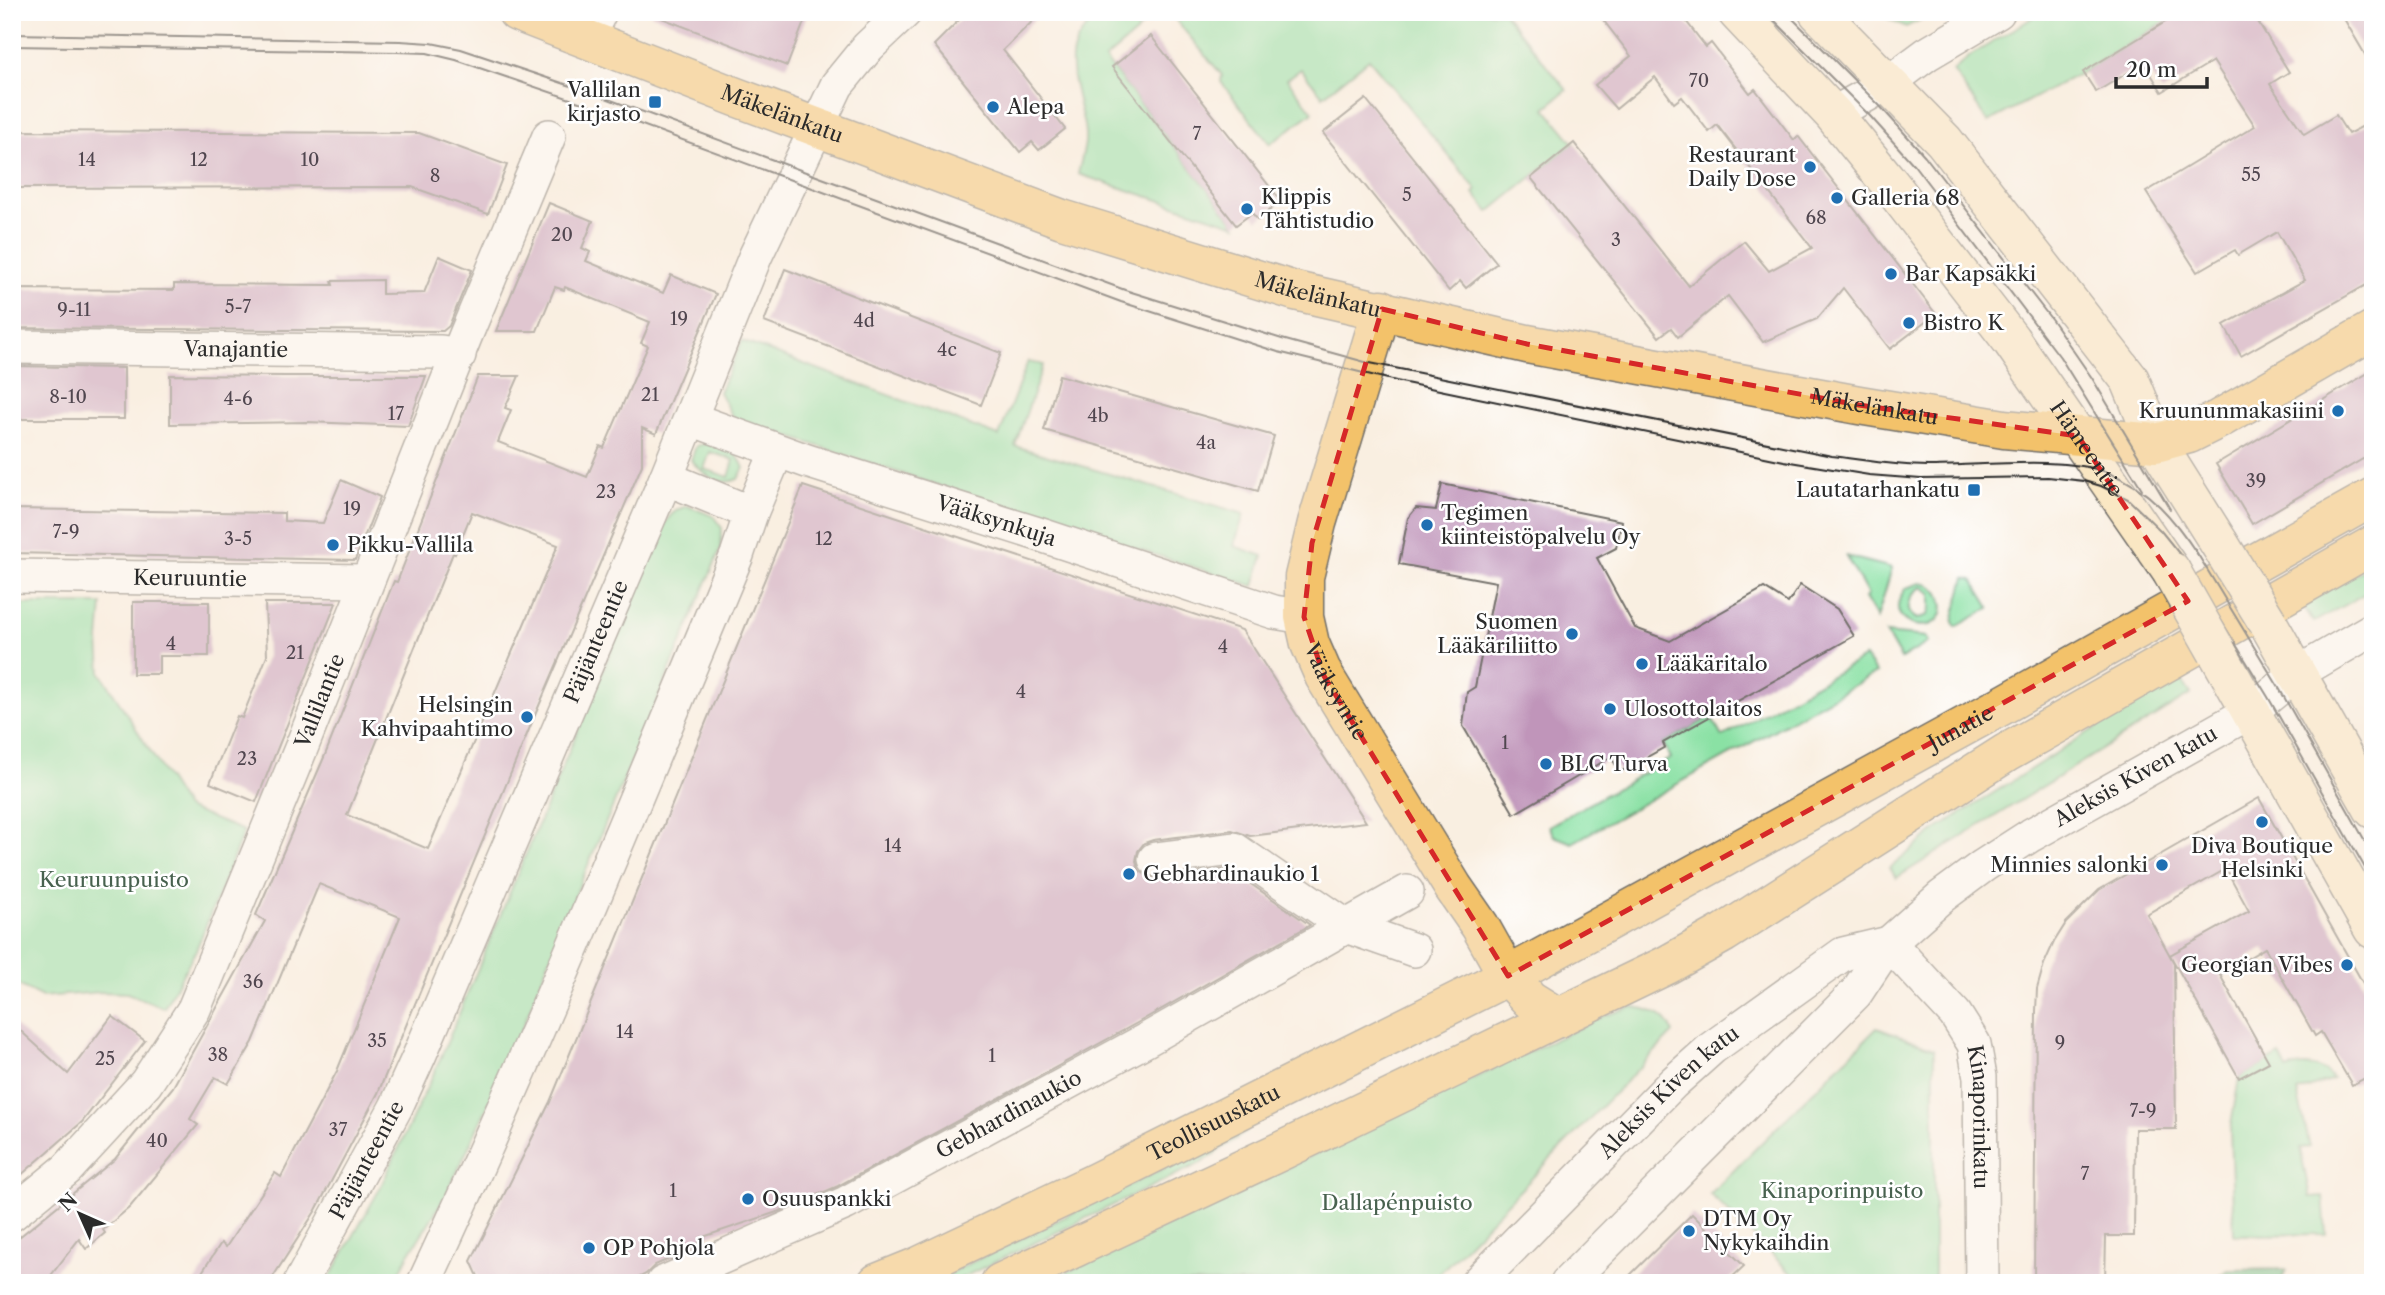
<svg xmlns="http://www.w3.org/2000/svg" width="2385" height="1295" viewBox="0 0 2385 1295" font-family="'Libre Caslon Text',serif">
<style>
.green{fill:#8ae1a4;stroke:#5a8668;stroke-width:2;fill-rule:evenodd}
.forest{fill:#6fbf8a;stroke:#4d755a;stroke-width:2}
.building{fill:#c095ba;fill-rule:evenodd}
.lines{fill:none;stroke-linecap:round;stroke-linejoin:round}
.street-casing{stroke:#73706b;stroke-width:36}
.secondary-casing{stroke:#73706b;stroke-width:41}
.primary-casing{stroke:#73706b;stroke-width:41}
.street{stroke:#fff;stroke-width:33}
.secondary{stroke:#fae7c3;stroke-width:38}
.primary{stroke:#f3c26a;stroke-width:38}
.tram{stroke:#2b2b2b;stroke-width:2}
.secondary-bridge-casing{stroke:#73706b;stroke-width:41;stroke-linecap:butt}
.secondary-bridge{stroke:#fae7c3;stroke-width:38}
.marked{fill:none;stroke:#d62828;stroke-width:5;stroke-dasharray:14 9;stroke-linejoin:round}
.poi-dot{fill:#1f6fb2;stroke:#fff;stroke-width:2.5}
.labels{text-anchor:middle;stroke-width:5;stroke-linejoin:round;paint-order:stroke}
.number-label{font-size:18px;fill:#50464f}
.poi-label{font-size:21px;fill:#2b2b2b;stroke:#fff;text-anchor:start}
.street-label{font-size:21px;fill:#2b2b2b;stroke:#fff}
.park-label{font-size:21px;fill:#48624f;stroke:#fff}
</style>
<rect width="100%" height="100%" fill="#fff"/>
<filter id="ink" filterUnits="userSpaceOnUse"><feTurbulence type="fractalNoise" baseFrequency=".0143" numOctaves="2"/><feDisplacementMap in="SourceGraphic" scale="14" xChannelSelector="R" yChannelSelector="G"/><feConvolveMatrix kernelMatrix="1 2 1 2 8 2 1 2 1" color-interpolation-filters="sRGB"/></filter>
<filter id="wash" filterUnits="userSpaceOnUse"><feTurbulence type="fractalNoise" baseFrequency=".00686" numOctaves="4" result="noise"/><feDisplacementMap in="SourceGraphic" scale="28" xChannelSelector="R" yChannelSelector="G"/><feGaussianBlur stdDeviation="1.57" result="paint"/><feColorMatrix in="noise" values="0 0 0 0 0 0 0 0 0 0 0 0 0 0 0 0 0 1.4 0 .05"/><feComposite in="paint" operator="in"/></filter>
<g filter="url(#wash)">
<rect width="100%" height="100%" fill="#f9efe1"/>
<g class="green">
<path d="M1102,12h37l6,9 -8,11 -32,27 131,166 -158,-51c2,-10 6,-22 7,-32 1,-11 -2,-23 -5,-33 -11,-47 -17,-62 22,-97z"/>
<path d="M1169,12h334l64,78 -22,18 29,35 -85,69 -15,-19 3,-3 -108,-131 -46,37 -22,-27 -14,10 26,33 -43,32 -49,-62 1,-7z"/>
<path d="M1875,12h61l-30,15z"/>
<path d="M2042,12h140l-101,61 -93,49 -35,-51 17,-15z"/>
<path d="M742,341l257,95 29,-75 15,4 -28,81 229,68 -10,32 29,10 -9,30 -272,-86 -249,-82 -14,-26z"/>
<path d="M707,443c16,2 31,8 37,25l-6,11c-19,9 -36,-6 -47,-19l5,-14zM710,452l24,8 -5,17 -25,-8z"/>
<path d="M688,506l25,10 9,12 -1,20 -153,365 -55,138 -66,143 -39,62 -14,27h-67l52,-93 59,-126 224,-535c6,-13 13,-20 26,-23z"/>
<path d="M1846,556l46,12 -15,50 -12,-20 3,-3z"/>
<path d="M2373,564v25l-59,33 -13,-18z"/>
<path d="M1965,578l8,2 17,28 -34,19 -3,-5z"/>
<path d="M1920,583c9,1 18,5 21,15 14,43 -68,33 -35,-10zM1922,587l9,6v15l-3,7 -11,4c-15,-7 -7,-26 5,-32z"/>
<path d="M12,604h90l-3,36 2,33 85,135 58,23 -48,119 -32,58 -37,-15 -25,-1 -60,5 -30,-15z"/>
<path d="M1886,633l40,4 3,5 -28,17z"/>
<path d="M1865,657l11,16 -304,170 -18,-7 -5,-10 122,-68 -8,-15 48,-26 11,20z"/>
<path d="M2178,675l13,19 -295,184 -6,-10 47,-39z"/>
<path d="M1631,1007c18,1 37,8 42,26l-243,250h-386l560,-267z"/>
<path d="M1877,1028l57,21v234h-133l-91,-89z"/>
<path d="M2280,1055l7,15c16,-7 35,-5 46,9l-36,13 13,55 -10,1 10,49 13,-1 3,38 -92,1 -4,-104 9,-53z"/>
<path d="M1246,1128l1,3 -44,31 -252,121h-17l20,-12z"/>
</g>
<path class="forest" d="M2286,1269l-6,14h-153v-3h85l16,-10z"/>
<g id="blocks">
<g class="building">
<path d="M652,12h156l-21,54 -136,-52z"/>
<path d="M967,12h75l-39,38 62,79 -26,21 -7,-8 -12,10 -86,-107z"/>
<path d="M1597,12h82l27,35 5,-4 39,50 5,-4 39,51 4,-4 138,178 -46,35 -47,-61 -26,31 -54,23 -35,-46 -50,41 -7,-9 -12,9 -128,-159 43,-35 115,143 55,-45 25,30 43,-23 -95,-123 -8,7 -27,-35 -8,6 -19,-26 -39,32 -21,-24 36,-29z"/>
<path d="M2182,12h70l37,60 -19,12 34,50 32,-19 12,19 25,-13v160l-132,75 -17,-31 81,-45 -28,-48 -39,23 -3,-5 -38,22 -51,-80 109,-66 -42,-65 -51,31 -18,-29 -48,29 -13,-20z"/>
<path d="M2340,12h33v56z"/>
<path d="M1151,36l130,165 -23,19 -6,-7 -16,12 -124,-158z"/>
<path d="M1366,99l131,164 -31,25 -6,-7 -11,10 -126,-158z"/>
<path d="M12,131l407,2 88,32 -19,49 -76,-27 -400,1z"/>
<path d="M549,203l44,18 -11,27 8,4 -4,9 77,32 8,-18 45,19 -60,140 -14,-6v37l-107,250 -157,378 -62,117 -47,73h-74l26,-40 5,4 49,-74 6,4 56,-106 63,-154 -81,-33 -66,158 -25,42 -13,-7 -25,42 8,6 -68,82 -27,23 2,3 -19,16 -7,-10 -34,44h-33v-40l103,-84 58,-72 92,-166 -9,-6 69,-160 69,-174 3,1 81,-206h41l-14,32 6,2 -13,32 89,35 13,-31 4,2 44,-102 -7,-3 9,-21 -85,-35 -1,3 -9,-3 -18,44h-41zM472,512l86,33 -130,304 -81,-34 106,-262 2,1z"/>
<path d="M439,256l33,14 -23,56 -6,5 -431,-3v-39l162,1v-6l159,1 -1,-4 50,-1v14l42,-1z"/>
<path d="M785,269l216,84 -20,52 -217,-83z"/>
<path d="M12,366l112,2v51h-112z"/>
<path d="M2373,370v83l-121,71 -36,-60z"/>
<path d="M170,375l117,1h139l-18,50 -101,-4 -137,2z"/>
<path d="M1059,375l215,61 -16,55 -214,-61z"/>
<path d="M341,480l39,17 -25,63 -343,-7v-44l272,4v8l39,2z"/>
<path d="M1442,484l180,37 -6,27 -19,10 38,70 35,13 94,-53 24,15 12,-18 37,24 17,27 -191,107 2,4 -45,25 -9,-15 -97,57 -51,-88 4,-34 8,-5 21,-105 -97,-18 9,-46 8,-10 20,2z"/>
<path d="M803,486l439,144 124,192 -116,14 -18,-6 -79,10 -9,3 -6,8 -2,10 3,9 8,6 10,2 72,-9 81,56 -173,98 -299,163 -58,25 -80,27 -1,8 -44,19 -9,9 -17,9h-148l-10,-22 79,-159z"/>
<path d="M133,602h76v54h-50v18h-26z"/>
<path d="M265,603h71l-80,199 -46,-19 27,-67 5,2 25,-62z"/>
<path d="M2259,798l114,203v73l-21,11 -31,-53 -6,4 -50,-88 -45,27 49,87 -30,16 -69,-123 79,-44 -23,-42 -79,45 27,49 2,166h-41l-1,107h-28l-1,46 -71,1 2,-272 1,-22 7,-25 10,-22 12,-19 33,-33z"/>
<path d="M112,1016l33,25 -63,81 -70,61v-160l56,51z"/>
<path d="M1692,1214l52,52 -18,17h-104z"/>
</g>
</g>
</g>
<g filter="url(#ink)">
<use href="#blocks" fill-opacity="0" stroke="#73706b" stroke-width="2"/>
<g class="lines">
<g class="street-casing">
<g id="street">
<path d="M586,40l14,-28"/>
<path d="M1833,114l55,-31 39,-29 71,-42"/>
<path id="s1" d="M12,347l429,5 18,3"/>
<path id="s2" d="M691,419l116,42 231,73 236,78 30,5"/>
<path d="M666,478l85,35"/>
<path id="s3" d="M12,576l355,5"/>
<path d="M1155,859l79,-10 112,77 68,24"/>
<path id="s4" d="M1889,943l66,71 19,30 6,33 2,206"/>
<path id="s5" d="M12,1214l55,-45 79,-86 48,-74 108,-263 163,-409 84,-201"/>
<path id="s6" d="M300,1283l96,-176 24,-53 246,-576 89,-221 82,-172 31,-38 37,-35"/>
<path d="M424,1283c112,-239 211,-484 313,-728l14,-42 26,-62"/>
<path id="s7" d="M663,1283l183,-80 300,-163 261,-148"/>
<path id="s8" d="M1477,1283l196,-200 39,-35 131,-94 46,-11"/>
<path id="s9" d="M1567,1283l289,-290 33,-50 52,-46 42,-31 48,-31 219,-123 46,-38 77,-45"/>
</g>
</g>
<g class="secondary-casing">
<g id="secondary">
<path id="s10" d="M1737,12l96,102 57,70 121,156 160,231"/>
<path d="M1818,12l126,129 186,239 26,63 63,100"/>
<path d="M2268,623l105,186"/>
<path d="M2217,652l156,277"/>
</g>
</g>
<g class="primary-casing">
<g id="primary">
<path id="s11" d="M517,12l219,85 326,122 233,72 232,53 332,61 145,24 152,14 33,-9 30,-15 154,-89"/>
<path id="s12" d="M1382,309l-65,214 -13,54v40l6,27 14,32 129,211 27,39 28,50 22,24 29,18"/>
<path id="s13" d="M877,1283l42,-17 173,-82 416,-208 495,-271 370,-208"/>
<path d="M1000,1283l279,-131 388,-187 57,-32 282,-180 367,-208"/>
</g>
</g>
<use href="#street" class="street"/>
<use href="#secondary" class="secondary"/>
<use href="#primary" class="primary"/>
<g class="tram">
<path d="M1766,12l104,104 44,49 146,192 82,132"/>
<path d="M1786,12l93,93 46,51 127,164 40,58 78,131"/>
<path d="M12,34l388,7 31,2 30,6 131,44 533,197 157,49 83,23 467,94c32,4 63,10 96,10 50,0 136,-11 181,7 40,15 66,47 89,82"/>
<path d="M12,46l385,6 30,1 29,7 132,45 533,197 157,50 118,29 388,80 85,14 52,4 127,-2 36,4 17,5 27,13 33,32 25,31"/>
<path d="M2194,548l85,140 94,167"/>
<path d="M2181,555l87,142 105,185"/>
</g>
<g class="secondary-bridge-casing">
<g id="secondary-bridge">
<path d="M2219,543l49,80"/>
<path d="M2171,571l46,81"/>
</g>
</g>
<use href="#secondary-bridge" class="secondary-bridge"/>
</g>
</g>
<path d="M0 0H2385V1295H0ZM1382,309l145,35 332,61 219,31 110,165 -680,375 -184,-300 -20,-59 8,-74z" fill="#f9efe1" fill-opacity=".55" fill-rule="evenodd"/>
<path class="marked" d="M1382,309l145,35 332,61 219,31 110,165 -680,375 -184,-300 -20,-59 8,-74z"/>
<g class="poi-dot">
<rect x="648" y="95" width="14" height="14" rx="3.5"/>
<circle cx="993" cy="107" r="7"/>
<circle cx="1810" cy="167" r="7"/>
<circle cx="1837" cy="198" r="7"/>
<circle cx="1247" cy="209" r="7"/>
<circle cx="1891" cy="274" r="7"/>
<circle cx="1909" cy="323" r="7"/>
<circle cx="2338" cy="411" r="7"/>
<rect x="1967" y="483" width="14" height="14" rx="3.5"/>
<circle cx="1427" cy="525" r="7"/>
<circle cx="333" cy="545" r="7"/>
<circle cx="1572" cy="634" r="7"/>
<circle cx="1642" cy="664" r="7"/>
<circle cx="1610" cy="709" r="7"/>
<circle cx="527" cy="717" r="7"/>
<circle cx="1546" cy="764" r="7"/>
<circle cx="2262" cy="822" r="7"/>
<circle cx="2162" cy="865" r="7"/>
<circle cx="1129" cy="874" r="7"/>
<circle cx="2347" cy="965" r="7"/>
<circle cx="748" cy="1199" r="7"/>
<circle cx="1689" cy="1231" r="7"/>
<circle cx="589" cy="1248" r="7"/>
</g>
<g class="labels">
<g class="number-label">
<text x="1699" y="87">70</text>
<text x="1197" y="140">7</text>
<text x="87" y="166">14</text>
<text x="199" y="166">12</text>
<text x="310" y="166">10</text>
<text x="2251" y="181">55</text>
<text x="435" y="182">8</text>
<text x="1407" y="201">5</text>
<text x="1816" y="224">68</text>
<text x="562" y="241">20</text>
<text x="1616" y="246">3</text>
<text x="238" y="313">5-7</text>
<text x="74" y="316">9-11</text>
<text x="679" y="325">19</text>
<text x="864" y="327">4d</text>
<text x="947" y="356">4c</text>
<text x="650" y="401">21</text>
<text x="68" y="403">8-10</text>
<text x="238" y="405">4-6</text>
<text x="396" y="420">17</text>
<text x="1098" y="422">4b</text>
<text x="1206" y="449">4a</text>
<text x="2256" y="487">39</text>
<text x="606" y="498">23</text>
<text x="352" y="515">19</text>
<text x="66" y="538">7-9</text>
<text x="238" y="545">3-5</text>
<text x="824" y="545">12</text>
<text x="171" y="650">4</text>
<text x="1223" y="653">4</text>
<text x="295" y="659">21</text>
<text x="1021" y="698">4</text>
<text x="1505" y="749">1</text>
<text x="247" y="765">23</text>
<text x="893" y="852">14</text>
<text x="253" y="988">36</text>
<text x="625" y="1038">14</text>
<text x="377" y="1047">35</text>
<text x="2060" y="1049">9</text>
<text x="218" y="1061">38</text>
<text x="992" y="1062">1</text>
<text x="105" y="1065">25</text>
<text x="2143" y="1117">7-9</text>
<text x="338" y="1136">37</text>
<text x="157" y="1147">40</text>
<text x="2085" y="1180">7</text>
<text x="673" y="1197">1</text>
</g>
<g class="poi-label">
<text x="641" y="97" text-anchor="end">Vallilan<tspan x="641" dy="24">kirjasto</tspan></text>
<text x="1007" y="114">Alepa</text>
<text x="1796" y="162" text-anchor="end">Restaurant<tspan x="1796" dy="24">Daily Dose</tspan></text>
<text x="1261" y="204">Klippis<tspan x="1261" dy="24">Tähtistudio</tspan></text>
<text x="1851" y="205">Galleria 68</text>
<text x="1905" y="281">Bar Kapsäkki</text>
<text x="1923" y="330">Bistro K</text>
<text x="2324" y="418" text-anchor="end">Kruununmakasiini</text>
<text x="1960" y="497" text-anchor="end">Lautatarhankatu</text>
<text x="1441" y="520">Tegimen<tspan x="1441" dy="24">kiinteistöpalvelu Oy</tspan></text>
<text x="347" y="552">Pikku-Vallila</text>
<text x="1558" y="629" text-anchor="end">Suomen<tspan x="1558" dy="24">Lääkäriliitto</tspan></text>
<text x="1656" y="671">Lääkäritalo</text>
<text x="513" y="712" text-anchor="end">Helsingin<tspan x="513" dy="24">Kahvipaahtimo</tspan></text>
<text x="1624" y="716">Ulosottolaitos</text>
<text x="1560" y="771">BLC Turva</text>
<text x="2262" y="853" text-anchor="middle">Diva Boutique<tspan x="2262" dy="24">Helsinki</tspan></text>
<text x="2148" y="872" text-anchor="end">Minnies salonki</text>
<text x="1143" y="881">Gebhardinaukio 1</text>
<text x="2333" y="972" text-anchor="end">Georgian Vibes</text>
<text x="762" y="1206">Osuuspankki</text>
<text x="1703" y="1226">DTM Oy<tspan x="1703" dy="24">Nykykaihdin</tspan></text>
<text x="603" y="1255">OP Pohjola</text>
</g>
<g class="street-label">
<text dy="7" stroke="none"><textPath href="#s11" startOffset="284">Mäkelänkatu</textPath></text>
<text dy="7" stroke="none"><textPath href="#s11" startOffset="850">Mäkelänkatu</textPath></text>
<text dy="7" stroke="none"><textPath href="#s1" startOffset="224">Vanajantie</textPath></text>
<text dy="7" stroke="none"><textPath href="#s11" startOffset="1418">Mäkelänkatu</textPath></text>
<text dy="7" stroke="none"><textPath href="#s10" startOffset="560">Hämeentie</textPath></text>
<text dy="7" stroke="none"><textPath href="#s2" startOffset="322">Vääksynkuja</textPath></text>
<text dy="7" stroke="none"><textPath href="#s3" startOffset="178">Keuruuntie</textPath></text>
<text dy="7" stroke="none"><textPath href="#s6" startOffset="707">Päijänteentie</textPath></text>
<text dy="7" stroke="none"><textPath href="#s12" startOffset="401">Vääksyntie</textPath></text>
<text dy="7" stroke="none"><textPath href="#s5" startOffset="609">Vallilantie</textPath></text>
<text dy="7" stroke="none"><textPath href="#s13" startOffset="1218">Junatie</textPath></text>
<text dy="7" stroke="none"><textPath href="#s9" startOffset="768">Aleksis Kiven katu</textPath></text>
<text dy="7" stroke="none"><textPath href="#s8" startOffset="271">Aleksis Kiven katu</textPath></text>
<text dy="7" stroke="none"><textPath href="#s7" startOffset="385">Gebhardinaukio</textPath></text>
<text dy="7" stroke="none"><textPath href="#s4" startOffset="206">Kinaporinkatu</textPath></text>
<text dy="7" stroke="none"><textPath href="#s13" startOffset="373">Teollisuuskatu</textPath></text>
<text dy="7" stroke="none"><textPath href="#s6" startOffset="140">Päijänteentie</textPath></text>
</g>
<g class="park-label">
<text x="114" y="887">Keuruunpuisto</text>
<text x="1842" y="1198">Kinaporinpuisto</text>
<text x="1397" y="1210">Dallapénpuisto</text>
</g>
</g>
<rect width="2385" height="1295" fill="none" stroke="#fff" stroke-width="42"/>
<g transform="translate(80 1214) rotate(315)" stroke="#ffffff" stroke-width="5" paint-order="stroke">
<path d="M0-5L12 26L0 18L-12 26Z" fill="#2b2b2b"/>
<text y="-10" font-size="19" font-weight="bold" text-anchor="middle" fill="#2b2b2b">N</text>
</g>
<path d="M2116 77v10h91v-10" fill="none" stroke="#2b2b2b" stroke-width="3.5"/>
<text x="2126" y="77" font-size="21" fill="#2b2b2b" stroke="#ffffff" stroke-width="5" paint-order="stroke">20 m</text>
</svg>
